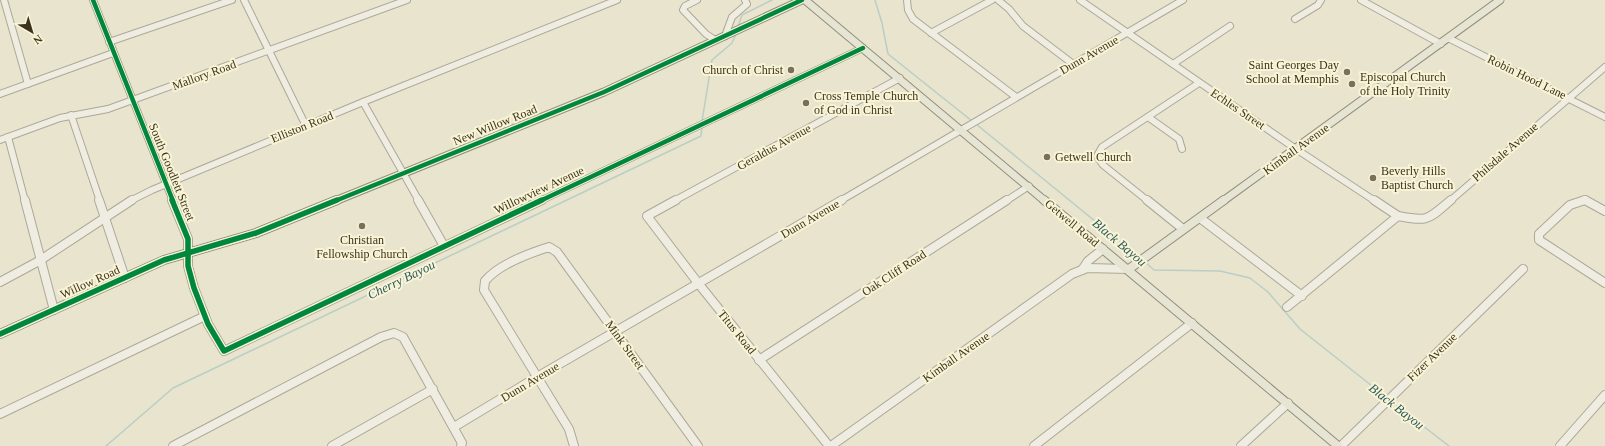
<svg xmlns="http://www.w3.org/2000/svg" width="1605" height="446" viewBox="0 0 1605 446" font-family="Georgia,serif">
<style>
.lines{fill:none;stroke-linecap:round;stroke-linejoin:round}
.stream{stroke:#bacec5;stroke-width:1.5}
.minor-far1-casing{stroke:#ada897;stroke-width:8}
.minor-casing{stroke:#ada897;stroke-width:10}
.major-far1-casing{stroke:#938e7e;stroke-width:9}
.major-casing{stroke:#938e7e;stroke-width:10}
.minor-far1{stroke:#efede1;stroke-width:6}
.minor{stroke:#efede1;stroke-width:8}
.major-far1{stroke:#e6e4d2;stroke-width:7}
.major{stroke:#e6e4d2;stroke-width:8}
.cycleway-far1-casing{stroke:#f8f4d5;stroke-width:6}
.cycleway-casing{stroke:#f8f4d5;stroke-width:8}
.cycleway-far1{stroke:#00873e;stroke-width:4.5}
.cycleway{stroke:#00873e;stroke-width:5.5}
.poi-dot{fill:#79705c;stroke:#f8f4d5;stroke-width:1.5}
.labels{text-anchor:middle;stroke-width:4;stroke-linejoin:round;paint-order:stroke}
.street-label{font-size:12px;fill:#3d321e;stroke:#f8f4d5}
.poi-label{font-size:12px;fill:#3d321e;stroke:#f8f4d5;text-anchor:start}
.water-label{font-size:13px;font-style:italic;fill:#2c595e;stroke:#f8f4d5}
</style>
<rect width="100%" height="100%" fill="#e8e4ce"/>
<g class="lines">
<g class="stream">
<path d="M875,0l7,23 6,31 84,67"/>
<path d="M738,27l4,-12 30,-15"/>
<path d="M702,121l10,-61 20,-17 4,-9"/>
<path d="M976,124l163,133"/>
<path d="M1145,262l9,8 66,1 30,7 18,14 32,37 86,68"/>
<path d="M1391,401l58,45"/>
<path d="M106,446l67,-58 528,-252 1,-9"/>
</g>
<g class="minor-far1-casing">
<g id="minor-far1">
<path d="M4,0l24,84"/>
<path d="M93,0l80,201"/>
<path d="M244,0l62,126"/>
<path d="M697,0l-12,6 -2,4 23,24 9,6"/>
<path d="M907,0l1,10 5,9 103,78"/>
<path d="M998,0l11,9 14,17 50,38"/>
<path d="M1080,0l216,149 79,52"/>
<path d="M1361,0l80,44"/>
<path d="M1295,19l23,-14 3,-5"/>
<path d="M931,33l61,-33"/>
<path d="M725,36l7,-19 15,-13 -2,-4"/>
<path d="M1448,38l157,79"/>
<path d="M109,42l123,-42"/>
<path d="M1173,64l57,-38"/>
<path d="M0,94l113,-41"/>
<path d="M363,102l56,99"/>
<path d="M71,115l29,86"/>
<path d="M1148,117l31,22 3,10"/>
<path d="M8,137l17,64"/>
<path d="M0,140l60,-22 48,-9 299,-109"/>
<path d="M130,201l22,-11 211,-88 254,-102"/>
<path d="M540,201l323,-153"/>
<path d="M674,201l226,-123"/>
<path d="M840,201l343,-201"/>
<path d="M1006,201l23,-15"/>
<path d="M1148,201l-45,-36 -6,-9 5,-9 97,-64"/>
<path d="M1450,201l155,-134"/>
<path d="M1582,201h5"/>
</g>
</g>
<g class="minor-casing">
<g id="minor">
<path d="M25,200l29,110"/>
<path d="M99,200l26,78"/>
<path d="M172,200l16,39v27l6,22 14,36 16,27 318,-151"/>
<path d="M418,200l26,46"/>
<path d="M676,200l-29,16 51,67 131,163"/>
<path d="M1147,200l36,29"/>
<path d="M1374,200l24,16"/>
<path d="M1585,200l-15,5 -31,29v6l66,43"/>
<path d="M1585,200l20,11"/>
<path d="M1200,218l102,78"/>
<path d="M1082,270l6,-9 15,-12"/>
<path d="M0,282l39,-21 93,-61"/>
<path d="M1287,307l111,-91c31,6 29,4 53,-16"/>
<path d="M759,360l248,-160"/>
<path d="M0,414l205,-98"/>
<path d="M454,427l83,-50 305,-177"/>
<path d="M173,446l208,-109 13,-4 9,4 59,106 -1,3"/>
<path d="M332,446l101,-57"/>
<path d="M574,446l-5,-17 -85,-139 1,-9c13,-16 45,-28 64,-34l8,5 141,194"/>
<path d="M831,446l241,-172 15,-6 42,1"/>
<path d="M1034,446l158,-123"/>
<path d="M1241,446l47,-43"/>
<path d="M1341,446l182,-177"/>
<path d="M1560,446l45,-51"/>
</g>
</g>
<g class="major-far1-casing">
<g id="major-far1">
<path d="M805,0l240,201"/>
<path d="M335,201l269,-109 198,-92"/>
<path d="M1223,201l277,-201"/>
</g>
</g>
<g class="major-casing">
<g id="major">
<path d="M1044,200l294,246"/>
<path d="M1129,269l95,-69"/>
<path d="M0,334l164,-74 92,-27 81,-33"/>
</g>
</g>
<use href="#minor-far1" class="minor-far1"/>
<use href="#minor" class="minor"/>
<use href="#major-far1" class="major-far1"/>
<use href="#major" class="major"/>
<g class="cycleway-far1-casing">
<g id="cycleway-far1">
<path d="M93,0l80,201"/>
<path d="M335,201l269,-109 198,-92"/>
<path d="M540,201l323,-153"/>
</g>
</g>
<g class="cycleway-casing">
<g id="cycleway">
<path d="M172,200l16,39v27l6,22 14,36 16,27 318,-151"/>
<path d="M0,334l164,-74 92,-27 81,-33"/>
</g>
</g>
<use href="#cycleway-far1" class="cycleway-far1"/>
<use href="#cycleway" class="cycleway"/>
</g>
<g class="poi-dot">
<circle cx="791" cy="70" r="4"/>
<circle cx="1347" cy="72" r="4"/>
<circle cx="1352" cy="84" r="4"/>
<circle cx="806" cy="103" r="4"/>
<circle cx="1047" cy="157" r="4"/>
<circle cx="1373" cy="178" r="4"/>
<circle cx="362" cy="226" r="4"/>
</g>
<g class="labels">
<g class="street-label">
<text transform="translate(1089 55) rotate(-30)" y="4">Dunn Avenue</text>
<text transform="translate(204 75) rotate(-20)" y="4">Mallory Road</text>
<text transform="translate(1527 77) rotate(26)" y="4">Robin Hood Lane</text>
<text transform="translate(1238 109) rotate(34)" y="4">Echles Street</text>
<text transform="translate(495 125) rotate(-22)" y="4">New Willow Road</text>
<text transform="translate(302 127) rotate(-22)" y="4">Elliston Road</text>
<text transform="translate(774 147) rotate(-29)" y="4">Geraldus Avenue</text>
<text transform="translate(1296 149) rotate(-36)" y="4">Kimball Avenue</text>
<text transform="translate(1505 152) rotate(-41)" y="4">Philsdale Avenue</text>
<text transform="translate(172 172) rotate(68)" y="4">South Goodlett Street</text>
<text transform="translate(539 190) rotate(-25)" y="4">Willowview Avenue</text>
<text transform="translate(810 219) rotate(-30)" y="4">Dunn Avenue</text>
<text transform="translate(1072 223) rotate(40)" y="4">Getwell Road</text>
<text transform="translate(894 273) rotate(-33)" y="4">Oak Cliff Road</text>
<text transform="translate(90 282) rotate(-24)" y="4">Willow Road</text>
<text transform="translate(737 332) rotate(51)" y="4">Titus Road</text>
<text transform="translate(625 345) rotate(54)" y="4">Mink Street</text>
<text transform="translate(956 357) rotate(-35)" y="4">Kimball Avenue</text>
<text transform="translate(1432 357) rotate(-44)" y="4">Fizer Avenue</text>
<text transform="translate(530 382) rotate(-31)" y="4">Dunn Avenue</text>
</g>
<g class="poi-label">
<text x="1339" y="69" text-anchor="end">Saint Georges Day<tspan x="1339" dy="14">School at Memphis</tspan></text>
<text x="783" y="74" text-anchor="end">Church of Christ</text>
<text x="1360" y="81">Episcopal Church<tspan x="1360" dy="14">of the Holy Trinity</tspan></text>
<text x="814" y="100">Cross Temple Church<tspan x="814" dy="14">of God in Christ</tspan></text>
<text x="1055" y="161">Getwell Church</text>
<text x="1381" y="175">Beverly Hills<tspan x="1381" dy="14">Baptist Church</tspan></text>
<text x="362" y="244" text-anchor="middle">Christian<tspan x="362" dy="14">Fellowship Church</tspan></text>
</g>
<g class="water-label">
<text transform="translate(1120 242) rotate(40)" y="5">Black Bayou</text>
<text transform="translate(401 279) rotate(-26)" y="5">Cherry Bayou</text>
<text transform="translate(1397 406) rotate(38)" y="5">Black Bayou</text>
</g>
</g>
<g transform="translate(32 32) rotate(142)" stroke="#f8f4d5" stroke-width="3" paint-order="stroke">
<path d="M0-3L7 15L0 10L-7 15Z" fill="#3d321e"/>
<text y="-6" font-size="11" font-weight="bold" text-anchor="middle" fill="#3d321e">N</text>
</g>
</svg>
